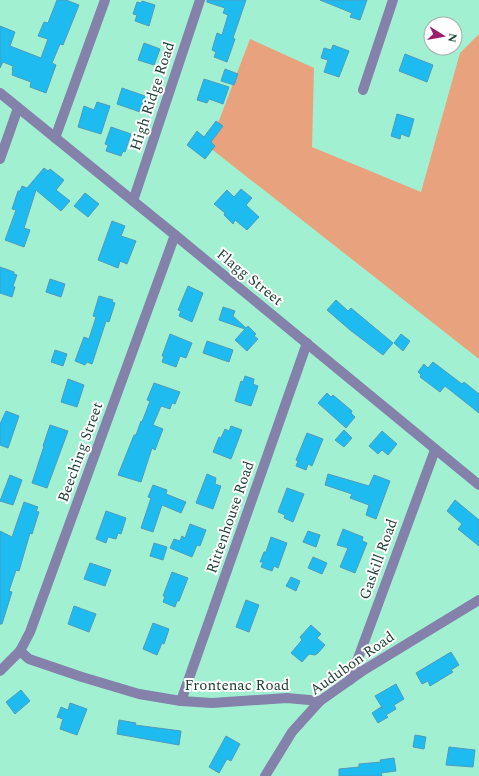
<svg xmlns="http://www.w3.org/2000/svg" width="479" height="776" viewBox="0 0 479 776" font-family="Spectral,serif">
<style>
.green{fill:#e8a27d}
.building{fill:#1ebbf1;stroke:#509bbc}
.lines{fill:none;stroke-linecap:round;stroke-linejoin:round}
.minor{stroke:#8481ab;stroke-width:10}
.labels{text-anchor:middle;stroke-width:4;stroke-linejoin:round;paint-order:stroke}
.street-label{font-size:15px;fill:#1f4035;stroke:#fefefe}
</style>
<rect width="100%" height="100%" fill="#a1f0d2"/>
<path class="green" d="M479,34v325l-270,-212 41,-108 64,29 -2,79 109,45 39,-139z"/>
<g class="building">
<path d="M57,0h9l13,5 -16,40 -3,-1 -8,19 4,2 -10,28 -16,-6 1,-5 -19,-7 1,-5h-1l1,-4 -10,-4 -3,6v-42l15,6 -5,14 31,12 7,-19 -10,-3 6,-14 4,1z"/>
<path d="M207,0h39l-13,38 2,1 -8,23 -13,-5 2,-5 -4,-2 5,-17 5,2 6,-20 -5,-2 2,-5 -18,-6z"/>
<path d="M320,0h47l-7,20 -10,-3 2,-4z"/>
<path d="M142,1l13,4 -6,21 -14,-5 2,-6 -4,-1 4,-12 4,1z"/>
<path d="M144,43l16,6 -6,16 -16,-5z"/>
<path d="M333,45l16,6 -10,26 -15,-5 4,-12 -7,-2 3,-10 7,2z"/>
<path d="M405,54l28,11 -6,17 -28,-11z"/>
<path d="M225,69l13,5 -4,11 -13,-4z"/>
<path d="M204,79l25,8 -6,17 -14,-5 -2,4 -10,-3z"/>
<path d="M122,88l23,8 -5,16 -23,-8z"/>
<path d="M97,102l13,4 -9,28 -23,-7 6,-21 10,4z"/>
<path d="M397,114l17,5 -5,18 -8,-3 -1,5 -9,-3z"/>
<path d="M216,121l7,5 -12,16 4,4 -10,13 -18,-14 10,-14 7,6z"/>
<path d="M111,127l20,7 -6,18 -2,-1 -2,5 -15,-5 2,-6 -3,-1z"/>
<path d="M44,168l4,3 2,-2 14,11 -8,10 14,11 -9,10 -25,-21 -12,38 6,2 -6,17 -19,-7 11,-30 -4,-1 6,-18h2l2,-5 5,2z"/>
<path d="M241,189l11,9 -6,7 13,12 -12,13 -12,-10 -2,4 -9,-9 1,-2 -11,-9 13,-14 7,7z"/>
<path d="M85,193l14,11 -11,13 -14,-11z"/>
<path d="M112,221l13,5 -4,10 15,5 -9,23 -7,-3 -2,7 -20,-8z"/>
<path d="M0,267l14,5v2l3,1 -4,11 2,1 -3,10 -12,-4z"/>
<path d="M50,279l15,5 -4,13 -15,-5z"/>
<path d="M188,286l15,7 -11,29 -13,-6 2,-5 -3,-1z"/>
<path d="M99,296l14,4 -1,2 3,1 -6,19 -3,-1 -14,43 -5,-2 -2,3 -10,-4 9,-24 5,2 7,-22 -3,-1z"/>
<path d="M336,300l12,11 3,-3 42,35 -10,12 -33,-25 -23,-20z"/>
<path d="M223,307l12,4 -2,5 13,12 2,-2 8,8 -2,2 4,3 -11,12 -12,-11 10,-11 -26,-9z"/>
<path d="M170,334l22,9 -6,15 -6,-2 -4,11 -14,-5 2,-6h-2z"/>
<path d="M401,334l9,7 -7,10 -9,-8z"/>
<path d="M207,341l26,9 -4,12 -26,-9z"/>
<path d="M55,350l12,4 -4,12 -12,-4z"/>
<path d="M433,362l29,22 2,-2 15,12v19l-34,-27 -5,6 -20,-15 1,-2 -3,-3 6,-8 4,4z"/>
<path d="M245,376l9,3 -1,5 5,2 -7,20 -16,-5 6,-20 2,1z"/>
<path d="M68,379l16,6 -7,22 -16,-5z"/>
<path d="M154,383l26,9 -5,12 -3,-1 -2,6 -9,-3 -8,19 10,4 -8,21 -3,-2 -11,34 -23,-7 16,-40h2l5,-14 1,1 8,-21 -3,-1z"/>
<path d="M327,393l4,4 2,-2 19,16 -1,2 4,4 -9,11 -28,-25z"/>
<path d="M6,411l13,5 -11,32 -8,-3v-21z"/>
<path d="M50,425l18,6 -21,57 -15,-5 12,-37h-1z"/>
<path d="M231,426l11,4 -11,29 -18,-7 6,-15 2,1 4,-9 4,2z"/>
<path d="M344,430l8,8 -8,9 -9,-7z"/>
<path d="M382,431l15,13 -9,11 -6,-5 -4,4 -9,-8z"/>
<path d="M307,433l16,6 -11,27 -4,-2 -2,6 -10,-4 2,-5 -2,-1z"/>
<path d="M207,474l9,4 -1,6 6,2 -8,23 -17,-6z"/>
<path d="M328,474l41,12 5,-11 16,6 -14,38 -10,-4 3,-10 -19,-7 2,-4 -27,-9z"/>
<path d="M10,475l12,5 -9,25 -13,-4z"/>
<path d="M153,485l14,5 -1,4 20,8 -5,11 -19,-8 -9,27 -12,-4 10,-30 -3,-1z"/>
<path d="M287,488l17,6 -11,28 -9,-4 1,-3 -7,-3z"/>
<path d="M455,500l24,20v26l-21,-17 4,-5 -15,-13z"/>
<path d="M24,502l14,5 -2,4 3,1 -7,22 -2,-1 -11,38 -3,-1 -7,21 3,1 -10,32h-2v-93l12,6z"/>
<path d="M106,511l20,7 -5,16 -3,-1 -2,6 -8,-2 -2,6 -10,-4z"/>
<path d="M190,524l16,6 -6,16 -3,-1 -5,12 -22,-9 4,-9 6,2 2,-5 3,2z"/>
<path d="M343,529l20,8 -1,4 5,2 -12,30 -15,-6 8,-19 -11,-3z"/>
<path d="M308,531l12,4 -4,12 -13,-5z"/>
<path d="M271,537l16,6 -9,25 -4,-2 -2,5 -11,-4 2,-5h-3l4,-10h2z"/>
<path d="M154,543l13,4 -4,13 -13,-4z"/>
<path d="M313,557l14,6 -5,11 -14,-6z"/>
<path d="M90,563l21,7 -6,16 -21,-7z"/>
<path d="M172,572l16,6 -9,23h-2l-2,6 -12,-5 2,-6h-2z"/>
<path d="M291,577l9,4 -4,10 -10,-5z"/>
<path d="M246,600l13,5 -10,27 -13,-5z"/>
<path d="M74,606l22,8 -7,18 -21,-8z"/>
<path d="M153,623l16,6 -5,15 -2,-1 -5,12 -14,-6z"/>
<path d="M311,625l10,9 -4,4 8,7 -7,8 -3,2 -6,-1 -7,8 -11,-9 11,-13 -2,-3z"/>
<path d="M451,652l8,13 -8,5 2,2 -23,14 -2,-5 -6,3 -6,-11z"/>
<path d="M396,684l8,15 -10,6 2,4 -10,6 2,2 -10,6 -6,-10 9,-6 2,2 -8,-13z"/>
<path d="M21,690l9,11 -15,13 -9,-12z"/>
<path d="M70,703l17,6 -10,26 -17,-6 3,-10 -6,-2 4,-10 7,3z"/>
<path d="M119,720l17,3 -1,2 46,6 -2,14 -62,-11z"/>
<path d="M415,735l11,2 -2,12 -11,-2z"/>
<path d="M226,736l14,8 -9,17 -4,-2 -8,14 -10,-6z"/>
<path d="M449,747l26,3 -2,17 -27,-2z"/>
<path d="M394,758l2,13 -15,2 1,3h-43v-7l20,-2v-3l22,-2 -1,-2z"/>
</g>
<g class="lines">
<g class="minor">
<path d="M363,90l30,-90"/>
<path d="M0,93l175,142 304,250"/>
<path d="M55,138l50,-138"/>
<path d="M0,159l18,-51"/>
<path d="M133,201l67,-201"/>
<path d="M20,651l9,8 53,18 57,17 42,7 31,2 75,-5 33,3"/>
<path d="M0,671l20,-20 10,-19 145,-397"/>
<path d="M350,680l85,-230"/>
<path d="M181,701l126,-358"/>
<path d="M265,776l27,-44 28,-31 44,-31 115,-70"/>
</g>
</g>
<g class="labels">
<g class="street-label">
<text transform="translate(152 96) rotate(-72)" y="5">High Ridge Road</text>
<text transform="translate(250 277) rotate(39)" y="5">Flagg Street</text>
<text transform="translate(80 452) rotate(-70)" y="5">Beeching Street</text>
<text transform="translate(230 517) rotate(-71)" y="5">Rittenhouse Road</text>
<text transform="translate(378 559) rotate(-70)" y="5">Gaskill Road</text>
<text transform="translate(352 663) rotate(-35)" y="5">Audubon Road</text>
<text x="237" y="690">Frontenac Road</text>
</g>
</g>
<g transform="translate(443 36) rotate(101)"><circle r="19" fill="#fefefe" stroke="#a5b2ae"/>
<path d="M0-3L7 15L0 10L-7 15Z" fill="#9e1c6d"/>
<text y="-6" font-size="11" font-weight="bold" text-anchor="middle" fill="#1f4035">N</text>
</g>
</svg>
